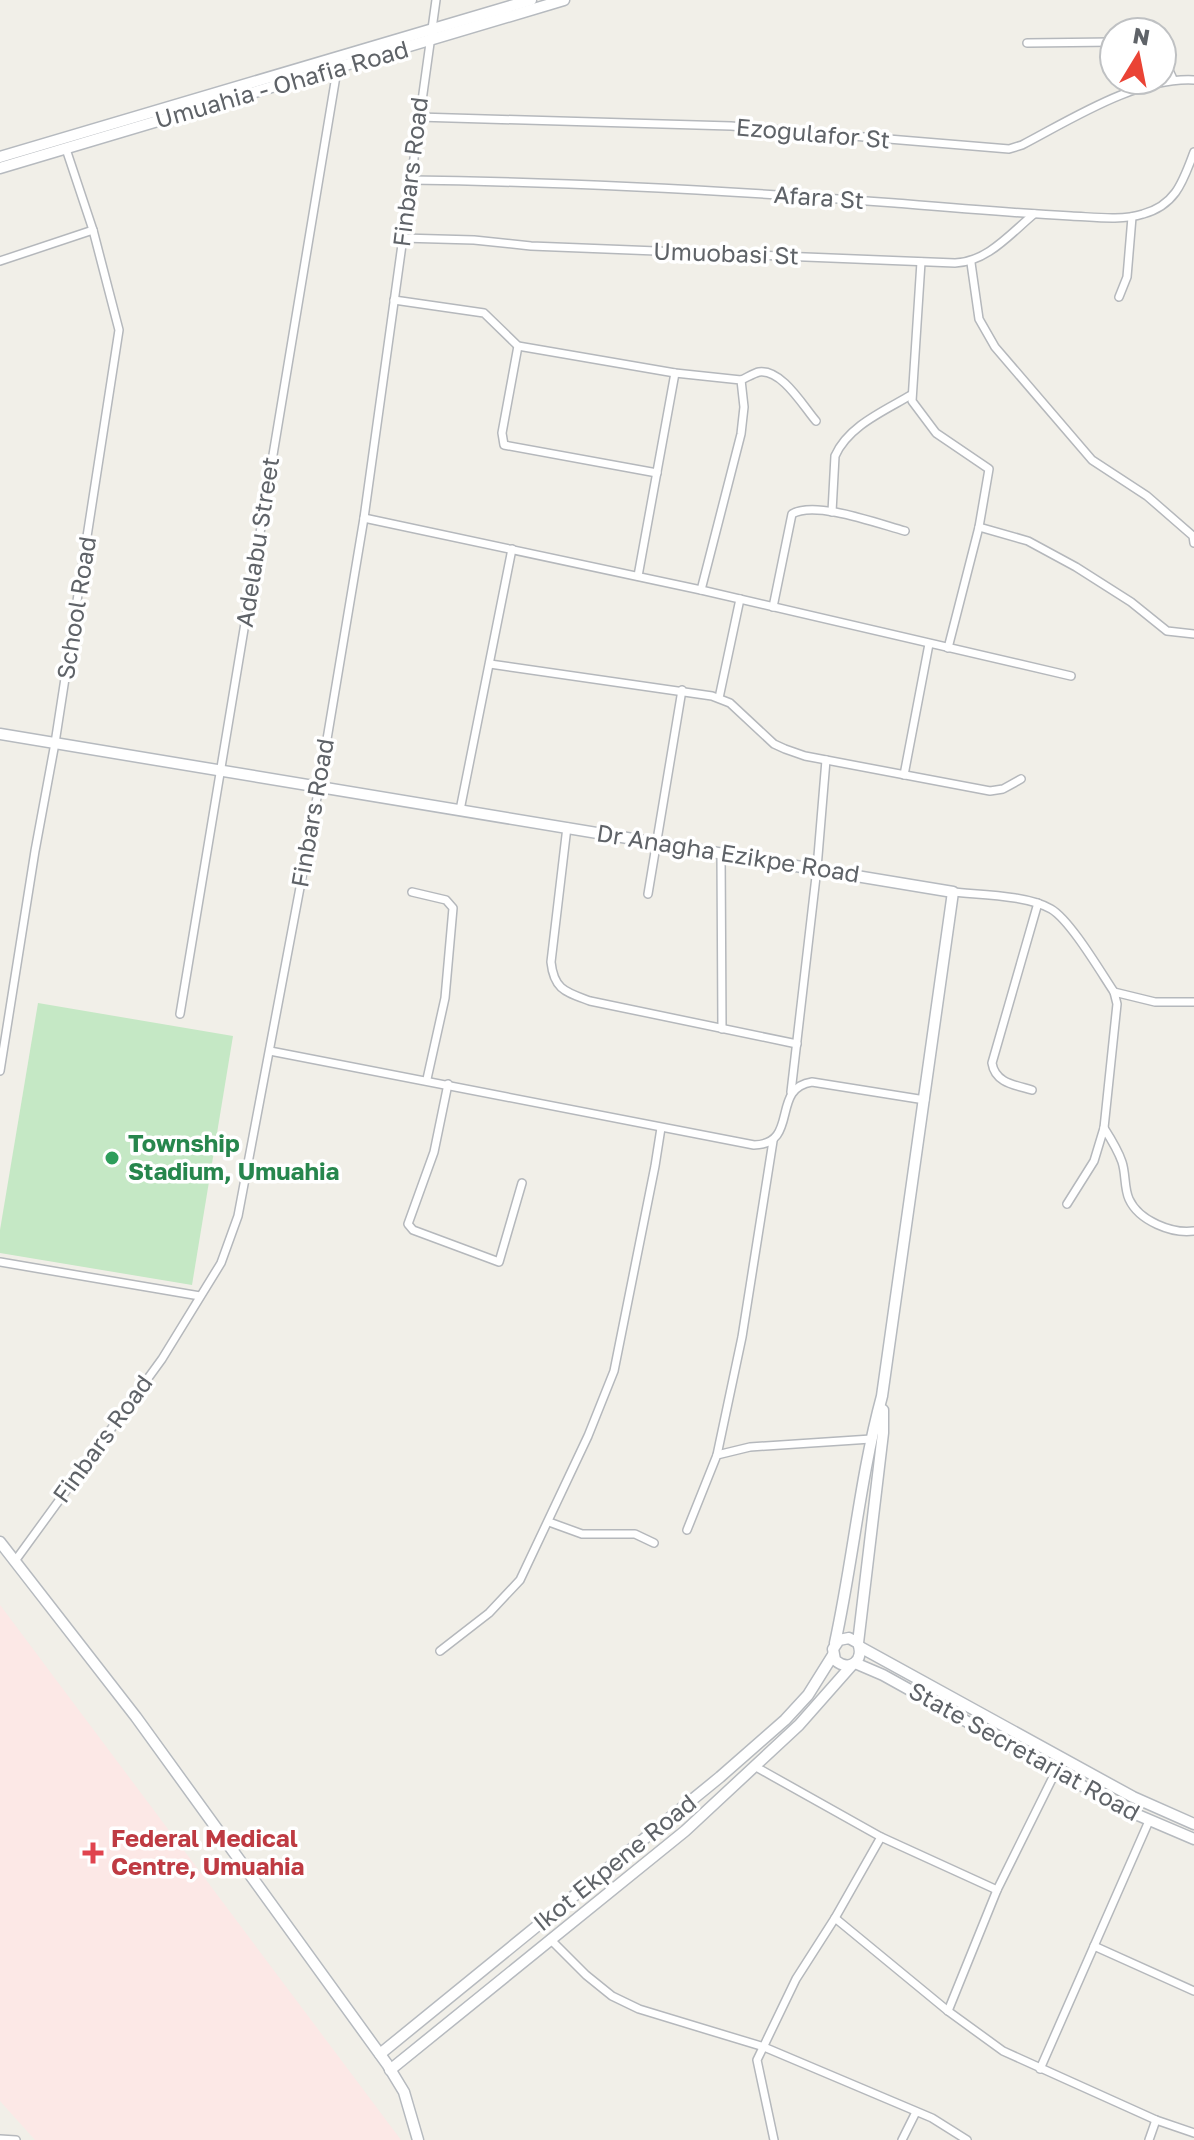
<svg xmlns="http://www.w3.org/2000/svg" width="1194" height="2140" viewBox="0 0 1194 2140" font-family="'Golos Text',sans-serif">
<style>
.medical{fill:#fce8e6}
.green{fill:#c5e8c5}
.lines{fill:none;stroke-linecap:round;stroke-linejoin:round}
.street-casing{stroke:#b5b8bc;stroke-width:10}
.secondary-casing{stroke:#b6babf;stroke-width:13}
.street{stroke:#fff;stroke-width:7}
.secondary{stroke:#fff;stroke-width:10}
.leisure-dot{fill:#2e9e5b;stroke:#fff;stroke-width:3}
.health-dot{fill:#e0444e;stroke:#fff;stroke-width:3}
.labels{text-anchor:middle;stroke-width:7;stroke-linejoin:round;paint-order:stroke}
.street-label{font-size:24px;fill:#5f6368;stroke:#fff}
.leisure-label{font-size:24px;font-weight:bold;fill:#27864d;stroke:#fff;text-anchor:start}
.health-label{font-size:24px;font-weight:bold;fill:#be3a42;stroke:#fff;text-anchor:start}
</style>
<rect width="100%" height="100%" fill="#f1efe8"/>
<path class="medical" d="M0,1605l401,535h-366l-35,-39z"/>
<path class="green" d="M38,1003l195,33 -41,249 -192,-32v-23z"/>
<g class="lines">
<g class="street-casing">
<g id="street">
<path d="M1027,43l87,-1"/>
<path d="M1162,55l11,24"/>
<path d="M418,117l313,9 278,23 13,-4c50,-26 115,-68 172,-65"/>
<path d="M410,180c162,2 324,11 485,23 59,5 117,10 176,13 23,1 50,5 72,-2 33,-9 40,-33 51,-62"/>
<path d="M402,238l72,2 57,6 424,17c32,-1 55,-29 79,-49"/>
<path d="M0,261l93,-31"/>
<path d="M921,262l-9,139 24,32 53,36 -10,58 -31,121"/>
<path d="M971,263l8,56 16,28 97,113 55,36 46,40 1,7"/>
<path d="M1119,297l8,-20 5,-60"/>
<path d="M394,300l90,13 34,33 157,27 66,7 3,27 -3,27 -40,156"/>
<path d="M518,346l-16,87 2,12 153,28"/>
<path d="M741,380c5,-2 13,-7 18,-8 23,-3 44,34 57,49"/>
<path d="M832,512l3,-56c13,-30 49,-45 76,-61"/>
<path d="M364,518l337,72 370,86"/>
<path d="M979,527l49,14 48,26 55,35 36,29 27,3"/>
<path d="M638,576l37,-203"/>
<path d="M773,607l19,-93c23,-14 87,10 113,17"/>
<path d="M490,664l222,32 18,7 44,41 11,5 20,7 185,35 13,-2 18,-10"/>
<path d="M719,698l21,-99"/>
<path d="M904,775l25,-131"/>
<path d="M460,810l52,-261"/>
<path d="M567,827l-16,135c3,28 15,30 39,39l207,43"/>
<path d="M721,852l1,177"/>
<path d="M412,892l34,8 7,8 -8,90 -18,81"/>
<path d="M953,892c28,3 74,3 98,17 19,11 49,62 63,83l3,12 -13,124 -10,33 -27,43"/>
<path d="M648,894l34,-204"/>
<path d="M1114,992l41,10h39"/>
<path d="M180,1014l157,-944"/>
<path d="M270,1051l484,94c46,-1 16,-57 58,-63l113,18"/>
<path d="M0,1071l35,-220 20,-108 64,-413 -26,-100 -27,-81"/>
<path d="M448,1084l-14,68 -26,72 5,6 86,32 23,-79"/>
<path d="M1032,1090c-17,-5 -37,-7 -40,-27l46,-160"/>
<path d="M791,1092l26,-224 9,-108"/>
<path d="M1104,1128c7,11 14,22 18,34 4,12 2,26 7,37 10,22 43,35 65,32"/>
<path d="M0,1262l200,34"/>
<path d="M717,1455l25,-118 31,-196"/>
<path d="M549,1522l33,12h53l19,9"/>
<path d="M687,1530l30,-75 33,-8 121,-8"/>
<path d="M15,1561l147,-202 59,-96 17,-47 81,-429 45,-269 72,-518"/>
<path d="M440,1651l49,-38 31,-33 68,-144 26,-65 41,-205 6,-38"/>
<path d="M756,1767l125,70"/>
<path d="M835,1918l113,93 55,40 153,69 38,13"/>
<path d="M550,1939l36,36 26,21 27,13 125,38 168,71 35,22"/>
<path d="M1094,1946l100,45"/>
<path d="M948,2011l49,-121 59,-119"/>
<path d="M1040,2069l109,-248"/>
<path d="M0,2139l16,1"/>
<path d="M774,2140l-17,-80 39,-81 39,-61 46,-81 116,53"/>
<path d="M902,2140l14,-28"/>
<path d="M1149,2140l7,-20"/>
</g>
</g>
<g class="secondary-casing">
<g id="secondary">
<path d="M0,157l531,-157"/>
<path d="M0,168l564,-168"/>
<path d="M0,734l953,158 -71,504c-22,81 -29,165 -47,247"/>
<path d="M0,1542l136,175 251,347 17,28 14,48"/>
<path d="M858,1643l-9,-5 -10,2 -6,9 2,11c15,13 30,0 23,-17l25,-210v-23"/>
<path d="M860,1647l273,150 61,27"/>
<path d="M855,1663l28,12 243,135 68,29"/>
<path d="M380,2054l340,-277 65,-57 23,-25 25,-40"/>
<path d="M390,2070l295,-239 114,-106 53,-60"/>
</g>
</g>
<use href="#street" class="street"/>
<use href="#secondary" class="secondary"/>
</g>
<circle class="leisure-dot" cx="112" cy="1158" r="8"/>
<path class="health-dot" d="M89 1841h8v8h8v8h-8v8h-8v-8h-8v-8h8z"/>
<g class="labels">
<g class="street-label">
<text transform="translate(282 85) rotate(-16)" y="8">Umuahia - Ohafia Road</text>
<text transform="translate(813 134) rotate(5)" y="8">Ezogulafor St</text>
<text transform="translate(411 172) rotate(-83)" y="8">Finbars Road</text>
<text transform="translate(819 198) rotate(4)" y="8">Afara St</text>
<text transform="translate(726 254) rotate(2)" y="8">Umuobasi St</text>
<text transform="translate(258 542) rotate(-81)" y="8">Adelabu Street</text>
<text transform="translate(77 608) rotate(-81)" y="8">School Road</text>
<text transform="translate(313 813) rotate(-80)" y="8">Finbars Road</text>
<text transform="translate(728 854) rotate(9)" y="8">Dr Anagha Ezikpe Road</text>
<text transform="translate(103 1439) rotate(-54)" y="8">Finbars Road</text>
<text transform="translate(1024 1752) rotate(29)" y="8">State Secretariat Road</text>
<text transform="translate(615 1863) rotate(-39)" y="8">Ikot Ekpene Road</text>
</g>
<g class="leisure-label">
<text x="128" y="1152">Township<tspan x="128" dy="28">Stadium, Umuahia</tspan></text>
</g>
<g class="health-label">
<text x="111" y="1847">Federal Medical<tspan x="111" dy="28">Centre, Umuahia</tspan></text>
</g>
</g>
<g transform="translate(1138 56) rotate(10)"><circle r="38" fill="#ffffff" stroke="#bfc1c3" stroke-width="2"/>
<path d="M0-6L14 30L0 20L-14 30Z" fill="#ea4335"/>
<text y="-12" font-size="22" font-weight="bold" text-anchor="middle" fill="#5f6368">N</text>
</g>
</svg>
